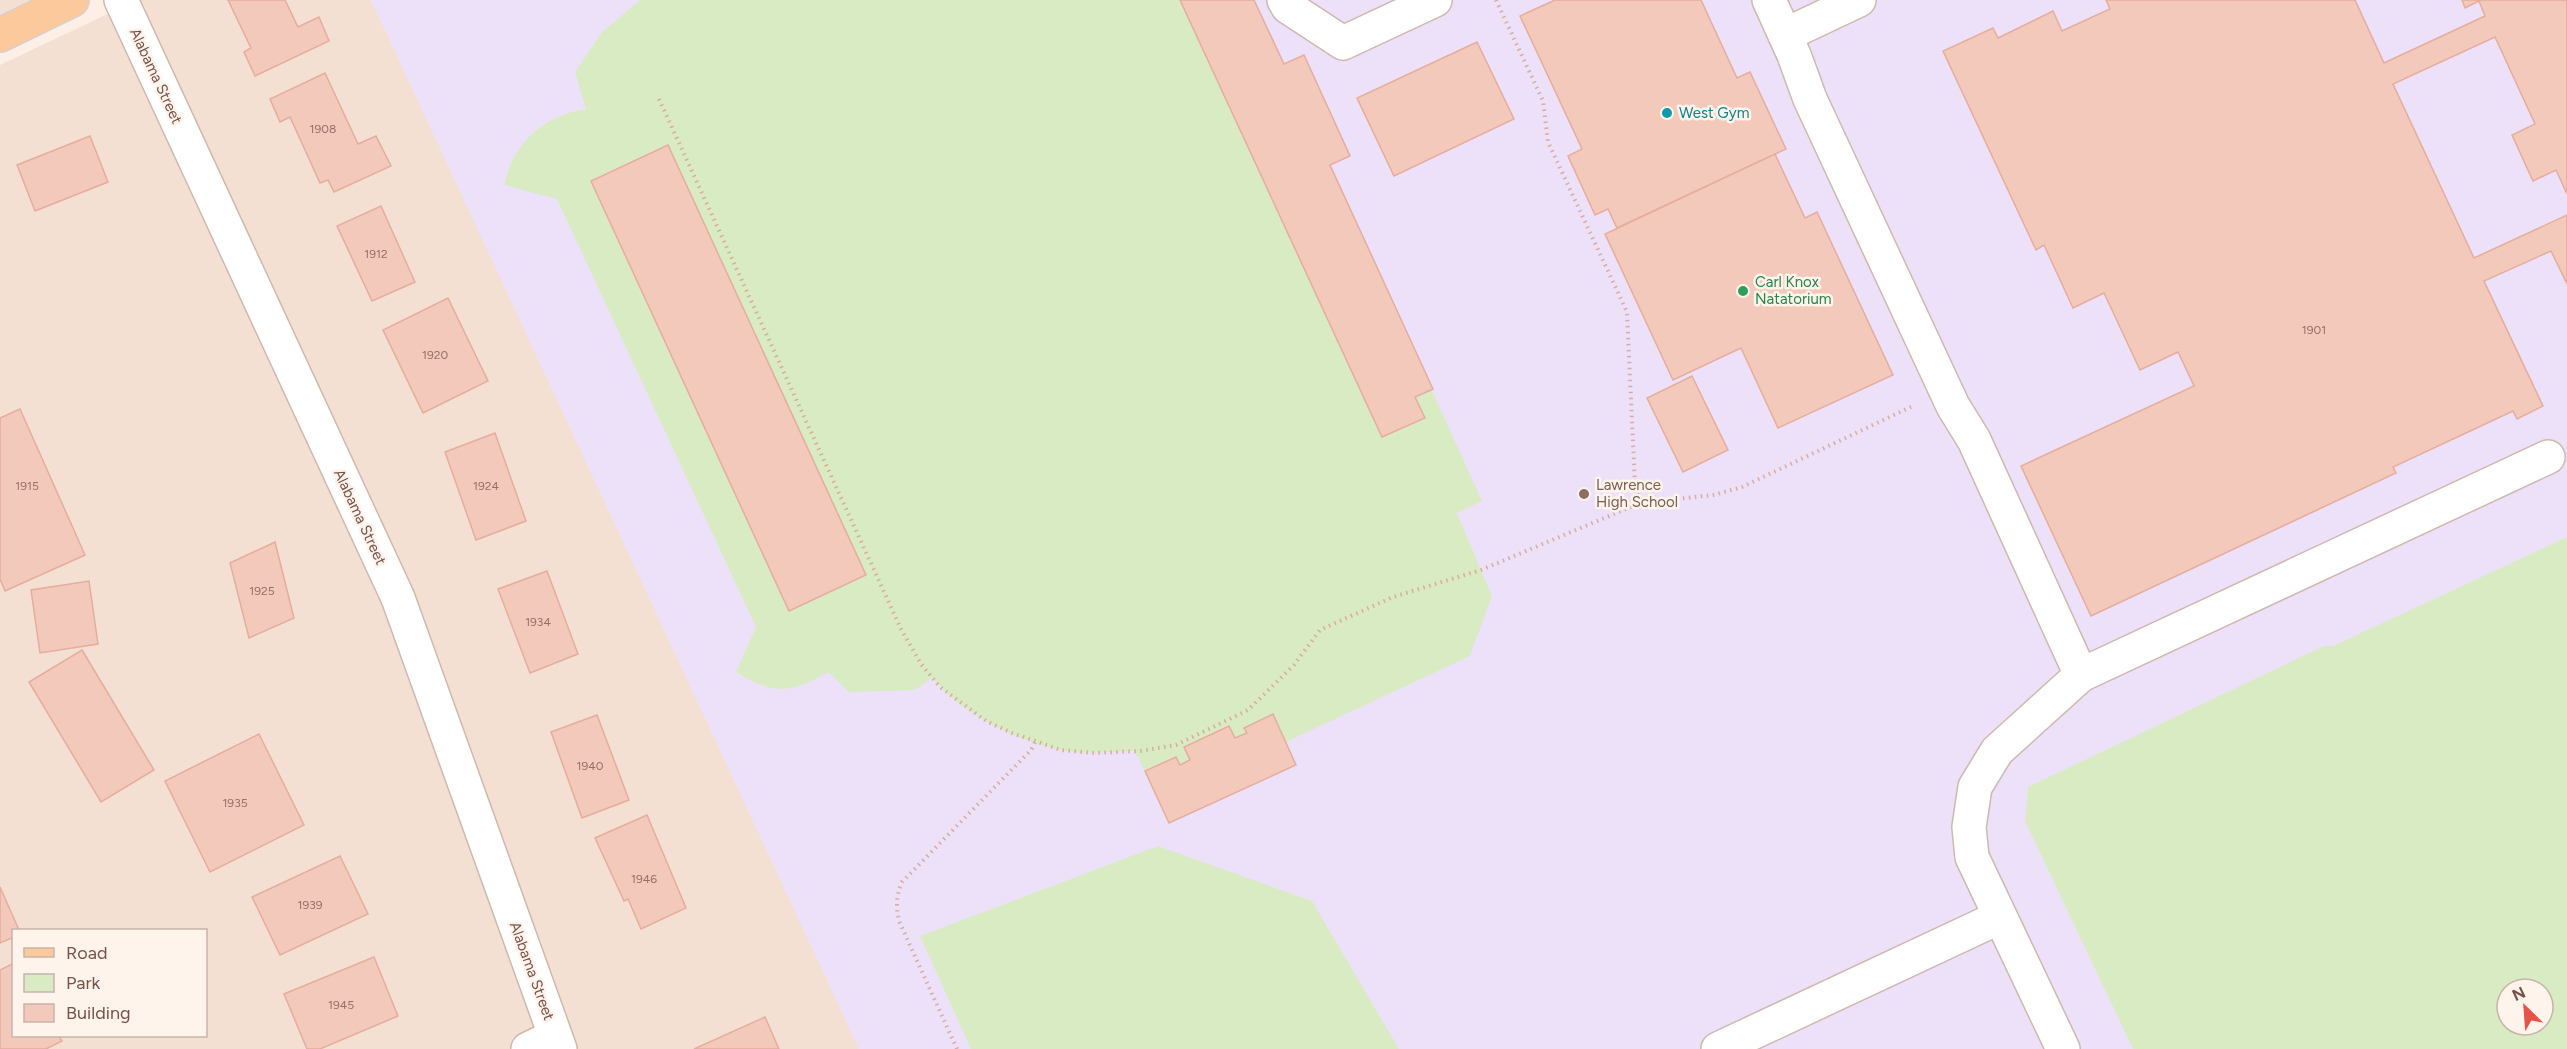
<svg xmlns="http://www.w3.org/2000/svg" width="2567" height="1049" viewBox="0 0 2567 1049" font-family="Figtree,sans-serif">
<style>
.residential{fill:#f4e0d3;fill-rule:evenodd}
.education{fill:#ede1f9;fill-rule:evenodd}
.green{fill:#d9ebc3;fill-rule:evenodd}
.building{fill:#f3c9bc;stroke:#e6ac9c;stroke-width:1.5}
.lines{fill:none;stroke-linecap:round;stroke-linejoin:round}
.minor-casing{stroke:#d0b8ad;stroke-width:36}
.major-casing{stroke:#d9cfcc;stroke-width:36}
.path{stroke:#d8ac9f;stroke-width:4;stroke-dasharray:1.5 4.5;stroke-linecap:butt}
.minor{stroke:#fff;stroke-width:33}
.major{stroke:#fcc99c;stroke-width:33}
.culture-dot{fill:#0f9aa8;stroke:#fff4eb;stroke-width:2}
.leisure-dot{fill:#2e9e5b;stroke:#fff4eb;stroke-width:2}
.education-dot{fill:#8d6e63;stroke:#fff4eb;stroke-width:2}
.labels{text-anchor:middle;stroke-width:5;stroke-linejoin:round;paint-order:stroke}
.number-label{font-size:12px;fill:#957066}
.street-label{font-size:15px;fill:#765249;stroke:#fff4eb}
.culture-label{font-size:15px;fill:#0d838f;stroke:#fff4eb;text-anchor:start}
.leisure-label{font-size:15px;fill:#27864d;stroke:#fff4eb;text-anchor:start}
.education-label{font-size:15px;fill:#785e54;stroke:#fff4eb;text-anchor:start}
</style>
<rect width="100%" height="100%" fill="#fdefe5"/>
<g class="residential">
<path d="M0,0h72l-72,35z"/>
<path d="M137,0h2430v1049h-2567v-984zM14,930h192v106h-192zM2507,989h36v36h-36z"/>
</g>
<path class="education" d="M371,0h2196v1049h-1708zM2507,989h36v36h-36z"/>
<g class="green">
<path d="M640,0h614l30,64 20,-9 46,101 -20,9 152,336 -25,12 35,83 -22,60 -184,86 10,23 -127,58 -34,-72c-25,1 -50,4 -74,-1 -47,-10 -98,-36 -129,-72l-17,12 -66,2 -21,-20c-36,22 -56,23 -92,0l20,-45 -199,-428 -53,-14c10,-43 39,-69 82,-76l-11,-37 27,-40z"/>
<path d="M2567,537v512h-434l-108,-228 3,-34 296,-141h9zM2507,989h36v36h-36z"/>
<path d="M1158,846l154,55 87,148h-428l-51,-113z"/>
</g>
<g class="building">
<path d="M228,0h57l13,27 21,-10 10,24 -74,35 -11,-24 7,-4z"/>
<path d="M1180,0h74l30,64 20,-9 46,101 -20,9 103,224 -18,8 10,21 -43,19z"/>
<path d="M1555,0h146l36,78 13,-6 36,77 -169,79 -9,-19 -13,6 -27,-59 14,-7 -62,-133z"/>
<path d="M2106,0h249l29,63 101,-47 -6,-15 -14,7 -3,-8h105v194l-11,-24 -23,11 -21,-46 23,-11 -40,-87 -102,47 81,174 93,-43v69l-16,-33 -67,30 59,125 -26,13 -4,-8 -120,56 3,6 -305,143 -70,-150 173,-80 -16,-34 -38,18 -36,-77 -31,15 -29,-63 -8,5 -93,-199 50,-23 5,10 55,-27 9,20 48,-22z"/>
<path d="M1477,42l37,77 -120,57 -37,-78z"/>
<path d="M325,73l33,71 18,-8 15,30 -57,26 -6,-12 -8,3 -30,-66 -10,5 -10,-23z"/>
<path d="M90,136l18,46 -73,29 -18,-46z"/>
<path d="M668,145l198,430 -77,36 -198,-430z"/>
<path d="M1775,154l30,64 12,-6 76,163 -115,53 -37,-80 -68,32 -68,-146z"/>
<path d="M381,206l34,76 -43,19 -35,-75z"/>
<path d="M448,298l40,83 -65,32 -40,-83z"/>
<path d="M1692,376l36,74 -45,22 -36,-74z"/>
<path d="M20,409l65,146 -80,36 -5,-12v-161z"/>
<path d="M495,433l31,88 -50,19 -31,-88z"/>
<path d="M275,542l19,76 -45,20 -19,-75z"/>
<path d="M547,571l31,83 -48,19 -32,-84z"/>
<path d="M89,581l9,63 -58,9 -9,-63z"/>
<path d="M82,650l72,120 -53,32 -72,-120z"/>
<path d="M1273,714l23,51 -127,58 -24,-52 31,-14 4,8 10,-5 -6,-13 45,-21 6,12 12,-5 -3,-5z"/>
<path d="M597,715l32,85 -47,18 -31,-86z"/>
<path d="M259,734l45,91 -94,47 -45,-91z"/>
<path d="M647,815l39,93 -45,21 -13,-30 -4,2 -29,-63z"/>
<path d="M340,856l28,58 -88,41 -28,-58z"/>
<path d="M0,887l19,43h-5v7l-14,6z"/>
<path d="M374,957l24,59 -78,33h-13l-23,-55z"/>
<path d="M14,963v73h45l3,5 -16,8h-46v-79z"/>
<path d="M765,1017l14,32h-85z"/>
</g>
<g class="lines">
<g class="minor-casing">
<g id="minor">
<path d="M121,0l277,598 162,451"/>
<path d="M1284,0l4,7 55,36 92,-43"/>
<path d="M1769,0l25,55 16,44 143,307 21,34 107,235"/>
<path d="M1785,35l74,-35"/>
<path d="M528,1049l27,-13"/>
<path d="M1718,1049l282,-132"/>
<path d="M2063,1049l-91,-192 -3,-30 6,-40 22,-36 84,-76 467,-218"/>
</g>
</g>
<g class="major-casing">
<path id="major" d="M0,35l72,-35"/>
</g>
<g class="path">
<path d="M1496,0l47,101 5,41 79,170 8,174 5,17"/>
<path d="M659,99l242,530 20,35 19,23 46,34 26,12 49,17 33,3 46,-2 36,-6 72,-35 46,-45 26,-35 73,-33 88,-27 159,-67 73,-8 29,-8 173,-82"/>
<path d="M957,1049l-58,-128c-3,-15 -3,-25 3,-39l129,-132 4,-8"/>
</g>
<use href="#minor" class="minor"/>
<use href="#major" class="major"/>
</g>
<circle class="culture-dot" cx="1667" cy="113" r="6"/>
<circle class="leisure-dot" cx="1743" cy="291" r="6"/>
<circle class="education-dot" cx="1584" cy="494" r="6"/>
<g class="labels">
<g class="number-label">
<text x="323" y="133">1908</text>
<text x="376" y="258">1912</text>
<text x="2314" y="334">1901</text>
<text x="435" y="359">1920</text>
<text x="27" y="490">1915</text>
<text x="486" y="490">1924</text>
<text x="262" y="595">1925</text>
<text x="538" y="626">1934</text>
<text x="590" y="770">1940</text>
<text x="235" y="807">1935</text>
<text x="644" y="883">1946</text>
<text x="310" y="909">1939</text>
<text x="341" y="1009">1945</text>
</g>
<g class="street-label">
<text transform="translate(156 76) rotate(65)" y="5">Alabama Street</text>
<text transform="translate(360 517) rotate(65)" y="5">Alabama Street</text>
<text transform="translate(532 971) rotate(70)" y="5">Alabama Street</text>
</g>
<g class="culture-label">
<text x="1679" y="118">West Gym</text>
</g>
<g class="leisure-label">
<text x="1755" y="287">Carl Knox<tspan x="1755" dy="17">Natatorium</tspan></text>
</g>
<g class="education-label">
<text x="1596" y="490">Lawrence<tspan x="1596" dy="17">High School</tspan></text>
</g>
</g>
<rect x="12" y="929" width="195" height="108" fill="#fff4eb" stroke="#c8b3aa" stroke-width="1.5"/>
<rect x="24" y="948" width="30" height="9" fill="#fcc99c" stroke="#c8b3aa" stroke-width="1.5"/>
<text x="66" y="959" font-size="18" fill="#765249">Road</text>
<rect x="24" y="974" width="30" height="18" fill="#d9ebc3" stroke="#c8b3aa" stroke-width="1.5"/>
<text x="66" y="989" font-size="18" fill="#765249">Park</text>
<rect x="24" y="1004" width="30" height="18" fill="#f3c9bc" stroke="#c8b3aa" stroke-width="1.5"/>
<text x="66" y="1019" font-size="18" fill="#765249">Building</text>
<g transform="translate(2525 1007) rotate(335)"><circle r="28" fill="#fff4eb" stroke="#c8b3aa" stroke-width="1.5"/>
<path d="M0-4.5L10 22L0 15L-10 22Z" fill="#e95248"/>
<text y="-9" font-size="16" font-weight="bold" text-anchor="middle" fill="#765249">N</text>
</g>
</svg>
